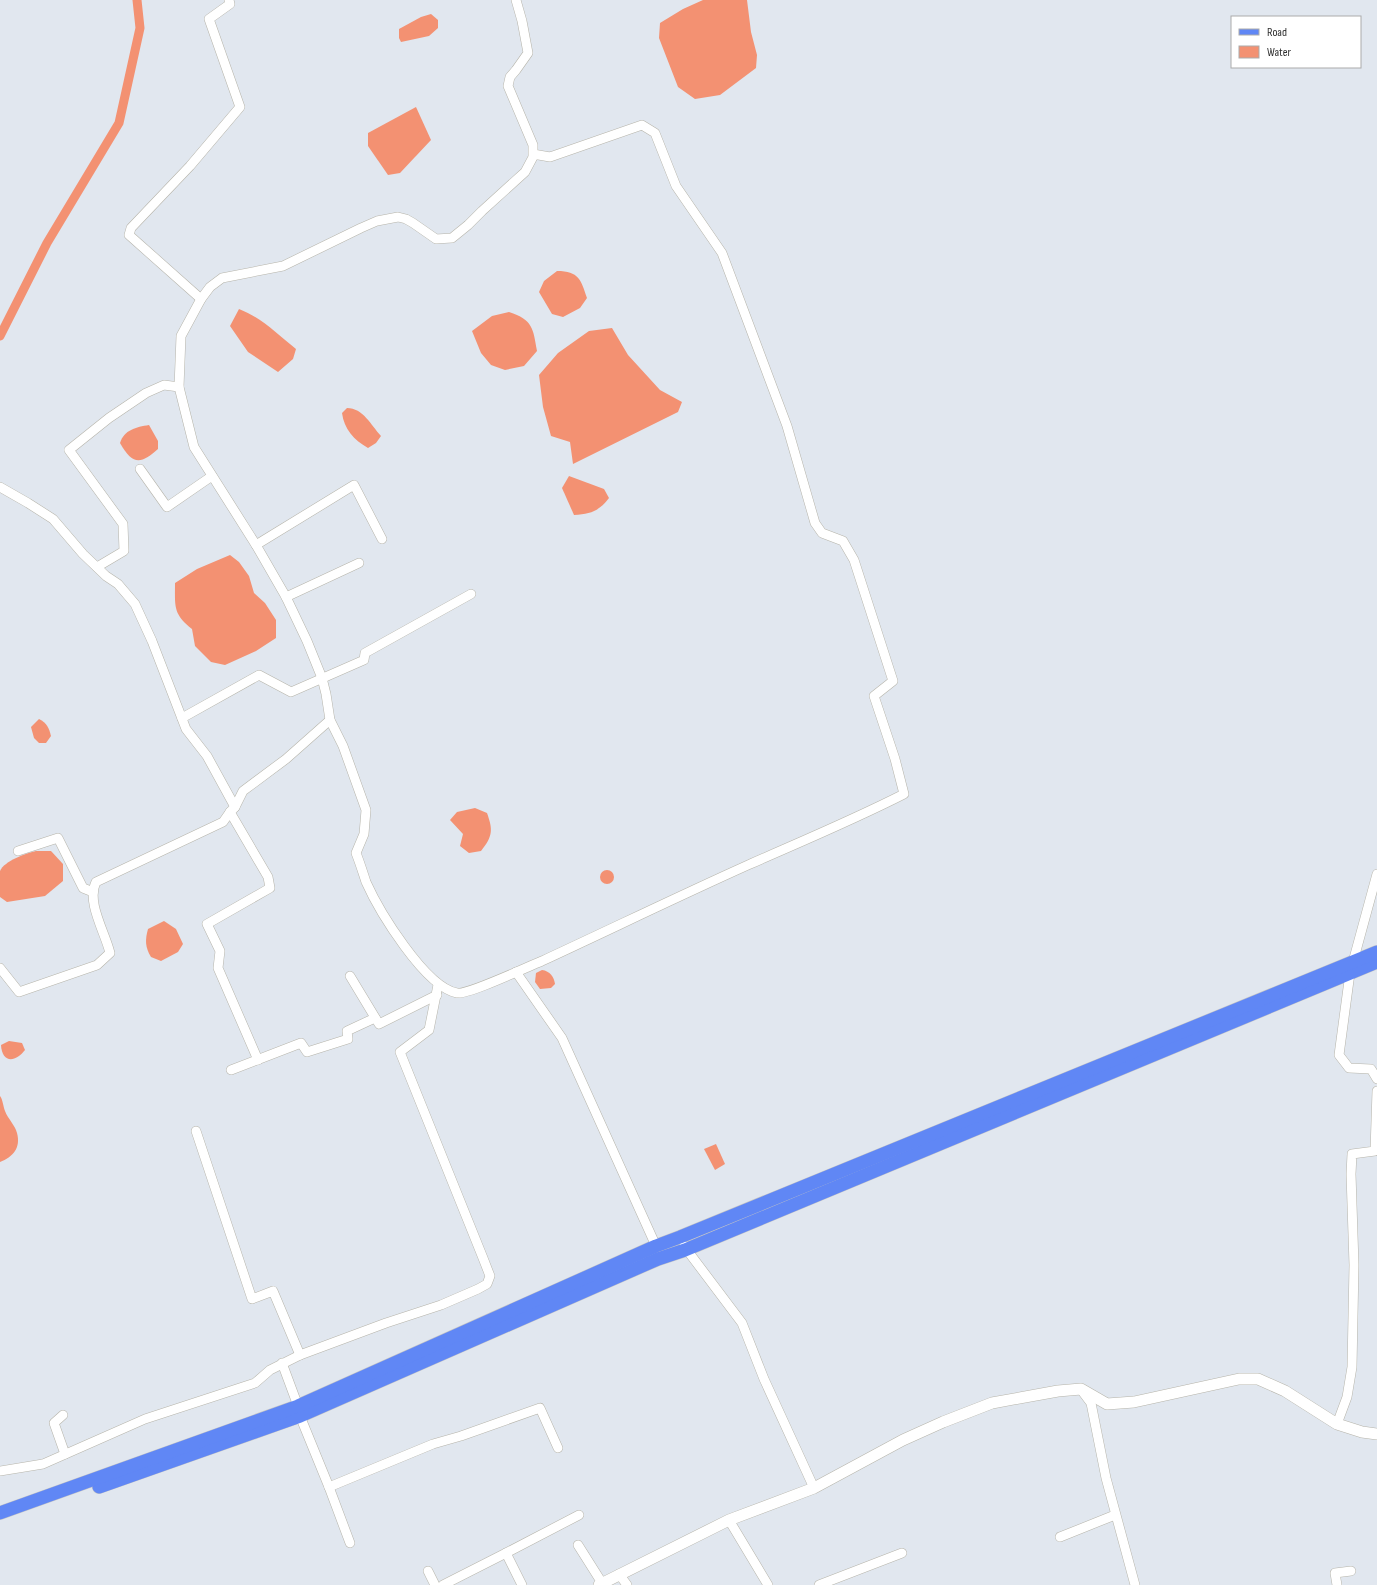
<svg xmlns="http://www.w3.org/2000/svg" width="1377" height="1585" viewBox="0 0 1377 1585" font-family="'Sofia Sans Condensed',sans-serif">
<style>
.water{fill:#f39172}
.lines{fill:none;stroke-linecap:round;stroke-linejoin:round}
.canal{stroke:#f39172;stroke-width:9}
.minor-casing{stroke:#b6b4aa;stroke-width:10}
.tertiary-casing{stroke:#b6b4aa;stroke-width:12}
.primary-casing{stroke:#c4c4c4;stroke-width:14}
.minor{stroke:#fff;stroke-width:9}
.tertiary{stroke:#fff;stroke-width:11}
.primary{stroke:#6087f5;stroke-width:13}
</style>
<rect width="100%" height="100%" fill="#e1e7ef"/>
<g class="water">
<path d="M703,0h44l4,32 6,23 -1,13 -36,27 -25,4 -17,-12 -19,-49 1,-15 23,-14z"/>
<path d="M431,14l7,6v8l-9,8 -28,6 -2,-4v-9l22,-12z"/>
<path d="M416,107l15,33 -31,33 -12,2 -20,-29v-13z"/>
<path d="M557,271c22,0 24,9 30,27l-7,10 -17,9 -11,-3 -13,-22 5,-11z"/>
<path d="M239,309c23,9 38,25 57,40l-3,10 -15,13 -30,-20 -18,-26z"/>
<path d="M509,312c24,8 24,16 28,39l-13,15 -19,4 -14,-5 -10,-12 -9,-22 20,-15z"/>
<path d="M612,328l16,27 32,35 22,12 -4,10 -105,52 -3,-22 -19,-6 -8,-29 -4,-32 19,-22 31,-22z"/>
<path d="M347,408c16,0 24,17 34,28l-5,7 -8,5c-14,-8 -24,-19 -26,-35z"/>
<path d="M149,425l9,16v8c-17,15 -25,17 -38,-6 4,-13 16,-16 29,-18z"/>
<path d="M569,476l35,13 5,9c-10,13 -18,16 -35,17l-12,-27z"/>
<path d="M230,555l9,7 10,14 5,17 11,10 11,17v18l-20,13 -31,14 -14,-3 -16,-16 -3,-17c-19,-15 -17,-22 -17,-46l22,-14z"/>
<path d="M39,719c8,4 10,9 12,17l-5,7h-7l-5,-5 -3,-11z"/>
<path d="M475,808l12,5c6,17 6,23 -6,38l-12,2 -9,-7 3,-12 -13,-14 7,-8z"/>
<path d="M36,851h15l12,13v17l-18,15 -38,6 -7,-5c0,-6 0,-21 0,-26 4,-10 27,-18 36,-20z"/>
<circle cx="607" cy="877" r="7"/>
<path d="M164,921l12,8 7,15 -5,8 -17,9 -10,-4c-6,-10 -6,-17 -3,-28z"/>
<path d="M542,970c8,1 12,7 13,14l-4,4 -11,1 -5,-7 1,-9z"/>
<path d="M9,1041l13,2 3,7c-10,13 -23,13 -24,-5z"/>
<path d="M0,1096c3,4 3,10 5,15 3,8 10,14 12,22 4,15 -4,24 -17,29z"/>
<path d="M716,1144l9,20 -10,6 -11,-21z"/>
</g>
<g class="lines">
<path class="canal" d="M0,336l47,-93 72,-120 21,-95 -3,-28"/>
<g class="minor-casing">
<g id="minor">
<path d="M516,0l6,21 6,32 -12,17 -6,7 -2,9 25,59v12l-8,15 -43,39 -14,14 -16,13 -16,1 -23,-16 -7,-4 -8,-2 -21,4 -16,7 -78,38 -61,12 -12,9 -9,12 -20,37 -2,51 15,60 62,98 30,52 21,44 15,37 4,16 4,26 13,26 23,64 -2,24 -8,19c4,10 7,20 10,29 13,29 59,105 91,111 11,2 72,-27 85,-32 69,-32 137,-65 206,-96 52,-23 105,-45 156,-71l-9,-35 -21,-63 19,-15 -39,-121 -11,-19 -21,-8 -7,-10 -28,-97 -65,-173 -46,-67 -21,-53 -13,-8 -92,32 -17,-3"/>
<path d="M201,299l-72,-64 2,-7 59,-62 50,-59 -31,-88 21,-15 -1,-4"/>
<path d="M140,469l27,38 45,-31"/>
<path d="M0,487l28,16 25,16 30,35 23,22 12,8 17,20 17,37 34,88 21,27 28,51"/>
<path d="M256,545l98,-60 28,54"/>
<path d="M97,567l27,-16 -1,-27 -54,-74 40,-32 37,-25 18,-8 15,2"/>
<path d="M286,597l73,-34"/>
<path d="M182,718l77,-43 32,17 73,-32 1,-7 106,-59"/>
<path d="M230,812l38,65 2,11 -63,36 13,27 -2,17 40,92"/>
<path d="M18,851l40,-13 25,50 10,4"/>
<path d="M1377,874l-27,99 -11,82 10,13 22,1 6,10"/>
<path d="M0,968l19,24 78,-27 13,-12c-5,-21 -24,-51 -14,-71l127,-60 7,-10 5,-5 8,-16 43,-32 44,-39"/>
<path d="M516,972l46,66 94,208"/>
<path d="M350,976l29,48 58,-29"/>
<path d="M231,1070l70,-27 6,9 41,-13 -1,-8 28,-13"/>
<path d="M196,1131l56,168 21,-8 27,64"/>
<path d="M684,1246l58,77 22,56 50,109"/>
<path d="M282,1363l16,43 2,10 29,71 21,56"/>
<path d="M1082,1391l9,12 15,75 29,107"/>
<path d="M63,1415l-9,8 11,31"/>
<path d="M1337,1424l10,-27 5,-30 2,-102 -3,-91 1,-20 23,-3 2,-60"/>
<path d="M0,1471l43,-7 102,-45 110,-36 15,-13 30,-15 86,-32 55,-18 37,-16 9,-5 3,-8 -7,-18 -83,-206 29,-22 9,-45"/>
<path d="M329,1487l104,-43 28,-8 79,-28 18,40"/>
<path d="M729,1520l39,65"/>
<path d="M1060,1537l55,-22"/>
<path d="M578,1545l24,38"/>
<path d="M428,1571l7,14"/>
<path d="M619,1574l8,11"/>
<path d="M443,1585l63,-32"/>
<path d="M522,1585l-16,-32 73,-38"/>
<path d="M819,1585l83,-32"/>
<path d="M1337,1585l-2,-12 16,-2"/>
</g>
</g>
<g class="tertiary-casing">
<path id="tertiary" d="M599,1585l130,-65 85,-32 89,-48 40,-18 49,-19 66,-12 23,-2 26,15 27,-2 105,-23h19l27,12 52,33 25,8 15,2"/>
</g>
<g class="primary-casing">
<g id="primary">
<path d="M99,1487l201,-71 358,-157 27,-9 692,-288"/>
<path d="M0,1513l298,-107 358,-160 24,-9 697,-285"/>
</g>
</g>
<use href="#minor" class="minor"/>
<use href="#tertiary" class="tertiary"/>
<use href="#primary" class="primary"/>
</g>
<rect x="1231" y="16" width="130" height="52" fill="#ffffff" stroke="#ababab"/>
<rect x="1239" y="29" width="20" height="6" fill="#6087f5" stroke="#ababab"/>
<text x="1267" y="36" font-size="12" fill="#2e2e2e">Road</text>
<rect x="1239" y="46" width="20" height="12" fill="#f39172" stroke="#ababab"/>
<text x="1267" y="56" font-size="12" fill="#2e2e2e">Water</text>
</svg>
